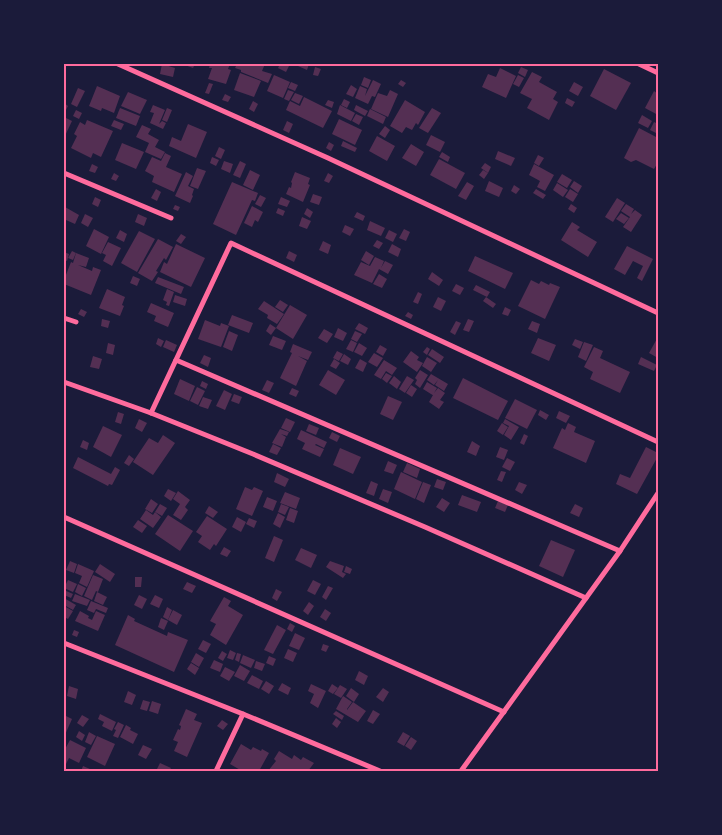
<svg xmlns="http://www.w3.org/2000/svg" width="722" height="835" viewBox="0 0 722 835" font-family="Mulish,sans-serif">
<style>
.building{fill:#542f53}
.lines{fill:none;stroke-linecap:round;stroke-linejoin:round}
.minor{stroke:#ff6b9d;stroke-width:5}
.neatline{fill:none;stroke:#ff6b9d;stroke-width:2}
</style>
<rect width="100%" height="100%" fill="#1b1b3a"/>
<g class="building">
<path d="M162,64l13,4 -2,9 -13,-3z"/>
<path d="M182,64h13l-2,4z"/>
<path d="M210,64h20l-2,5 3,1 -5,14 -18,-5 4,-11h-3z"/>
<path d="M237,64h28l-3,7 10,3 -4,9 -27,-11v-2l-6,-2z"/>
<path d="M280,64h10l-4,8 -8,-4z"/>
<path d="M299,64h10l-2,6 -9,-4z"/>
<path d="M315,67l6,2 -3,7 -5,-1z"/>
<path d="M521,67l7,3 -3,7 -7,-4z"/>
<path d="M500,68l16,8 -10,22 -24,-11 6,-13 8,3z"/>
<path d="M604,69l27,14 -15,27 -26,-14z"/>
<path d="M532,72l10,5 -3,5 18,10 -4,7 5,3 -9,18 -22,-12 5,-9 -12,-6z"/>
<path d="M240,73l21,8 -7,16 -20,-7z"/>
<path d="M274,75l16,7 -7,16 -16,-7z"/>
<path d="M518,75l6,3 -5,9 -6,-3z"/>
<path d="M364,77l7,3 -3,8 -7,-3z"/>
<path d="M373,80l8,4 -6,13 -3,-1 -4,8 -13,-6 5,-12 7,3 -2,7z"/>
<path d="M401,80l5,3 -3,4 -5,-3z"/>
<path d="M291,82l7,3 -3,6 -7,-3z"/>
<path d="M574,82l9,5 -5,9 -9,-5z"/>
<path d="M209,83l4,1 -4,10 -4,-1z"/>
<path d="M351,85l6,4 -4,8 -7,-3z"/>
<path d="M97,86l23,10 -6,17 -12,-5 -1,3 -12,-5z"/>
<path d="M78,88l7,3 -8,16 -6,-3z"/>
<path d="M288,90l6,2 -5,9 -5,-2z"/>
<path d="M390,90l8,4 -10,23 -17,-8 7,-16 9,3z"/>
<path d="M654,91l4,3v21l-13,-7z"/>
<path d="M128,92l19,8 -7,14 -19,-8z"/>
<path d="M295,93l8,3 -4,8 -8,-4z"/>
<path d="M225,94l6,3 -3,5 -6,-2z"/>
<path d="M304,97l28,14 -9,17 -37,-18 4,-9 10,5z"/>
<path d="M567,98l8,4 -3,5 -7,-4z"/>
<path d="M344,99l6,3 -3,6 -6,-3z"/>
<path d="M328,100l6,2 -2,6 -7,-3z"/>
<path d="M405,100l20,12 -7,13 -2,-2 -4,7 -6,-3 -4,6 -12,-7z"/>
<path d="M253,101l5,3 -4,8 -5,-3z"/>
<path d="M64,103l4,3 -4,8z"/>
<path d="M153,105l12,5 -6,14 3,-3 4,2 -3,6 -13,-6 4,-10 -4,-1z"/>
<path d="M340,105l15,8 -4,8 -14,-7z"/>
<path d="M356,105l12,6 -3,5 -11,-6z"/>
<path d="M120,108l20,8 -4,10 -20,-8z"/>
<path d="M167,108l5,2 -5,12 -5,-2z"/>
<path d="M432,108l9,5 -13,20 -9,-5z"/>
<path d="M370,109l16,8 -3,7 -16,-8z"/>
<path d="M76,110l6,3 -3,6 -6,-3z"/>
<path d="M356,114l7,3 -4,8 -7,-4z"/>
<path d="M642,115l10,6 -4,7 -10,-5z"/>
<path d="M64,117l8,4 -8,17z"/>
<path d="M339,119l23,11 -7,15 -23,-11z"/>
<path d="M87,120l26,11 -12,26 -8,-4 -2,5 -20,-10 6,-12 -3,-2 6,-12 5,3z"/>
<path d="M114,120l10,4 -3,6 -10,-4z"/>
<path d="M287,121l6,3 -4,9 -6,-3z"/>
<path d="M654,122l4,2v10l-8,-4z"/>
<path d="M188,124l19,8 -11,26 -27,-12 3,-9 9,4z"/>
<path d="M142,125l9,4 -3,5 11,6 -4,7 10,5 -4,7 -16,-7 4,-9 -13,-6z"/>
<path d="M385,126l5,4 -5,8 -6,-4z"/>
<path d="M639,128l19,10v26h-1l-3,5 -18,-9 -5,2 -7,-4z"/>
<path d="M431,135l14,7 -5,10 -14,-7z"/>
<path d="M377,136l18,10 -8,15 -18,-10z"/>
<path d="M343,141l14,7 -2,4 -14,-6z"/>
<path d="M329,142l5,3 -3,6 -5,-3z"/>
<path d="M122,143l22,9 -8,17 -21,-9z"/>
<path d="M411,144l13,8 -8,14 -14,-8z"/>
<path d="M219,147l6,3 -4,9 -6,-3z"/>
<path d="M498,151l17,7 -4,8 -16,-7z"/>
<path d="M442,152l8,5 -2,5 -9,-5z"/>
<path d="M165,153l6,3 -5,11 16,7 -8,18 -22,-10 2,-6 -9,-5 7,-14 9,4z"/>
<path d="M538,155l6,3 -5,8 -5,-3z"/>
<path d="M212,157l7,3 -3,6 -6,-3z"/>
<path d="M439,159l26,14 -9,16 -26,-14z"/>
<path d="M224,161l9,3 -3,9 -9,-4z"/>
<path d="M240,161l6,3 -6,14 -7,-3z"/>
<path d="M485,163l6,4 -3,6 -7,-5z"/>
<path d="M92,164l6,3 -3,6 -6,-2z"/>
<path d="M534,164l20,11 -9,16 -8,-4 3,-6 -11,-6z"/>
<path d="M197,168l9,3 -8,18 -8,-3z"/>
<path d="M250,170l10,5 -7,15 -10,-5z"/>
<path d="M483,170l5,3 -4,6 -5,-4z"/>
<path d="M186,172l7,4 -5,10 6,3 -2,6 1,1 -3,7 -15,-7z"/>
<path d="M295,172l15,6 -2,6 2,1 -7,17 -17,-8 3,-7 2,1 1,-5 -1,-1z"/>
<path d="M114,173l5,3 -3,5 -5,-2z"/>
<path d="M328,173l5,3 -4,7 -5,-2z"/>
<path d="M562,174l10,6 -5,8 -10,-6z"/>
<path d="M489,181l14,7 -4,9 -14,-6z"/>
<path d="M574,181l8,5 -4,7 -8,-6z"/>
<path d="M232,182l26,11 -3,8 -3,-1 -16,35 -23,-11z"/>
<path d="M467,182l7,4 -8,14 -8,-4z"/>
<path d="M557,183l11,7 -5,7 -10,-7z"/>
<path d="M514,185l6,4 -4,5 -5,-3z"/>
<path d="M156,189l5,3 -4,9 -6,-3z"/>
<path d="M536,189l10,6 -3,4 -10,-6z"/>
<path d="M570,189l8,5 -5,8 -8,-5z"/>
<path d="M313,194l9,3 -3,8 -9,-3z"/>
<path d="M260,195l6,3 -5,9 -6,-3z"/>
<path d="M95,197l6,3 -3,7 -6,-3z"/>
<path d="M281,197l9,4 -3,6 -9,-3z"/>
<path d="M617,198l8,5 -12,19 -8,-5z"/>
<path d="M571,204l6,4 -3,5 -6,-4z"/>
<path d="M626,204l8,5 -3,5 4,-4 7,5 -11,17 -8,-5 7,-10 -9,-6z"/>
<path d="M175,205l5,2 -2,4 -5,-2z"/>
<path d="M252,206l11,6 -5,10 -3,-2 -3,7 -8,-4z"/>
<path d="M65,207l14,8 -4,9 -9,-4 -2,4z"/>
<path d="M278,208l7,3 -2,5 -7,-3z"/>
<path d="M307,208l6,4 -3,6 -6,-4z"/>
<path d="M357,212l8,4 -2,5 -9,-4z"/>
<path d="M621,213l8,5 -5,6 -8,-5z"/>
<path d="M85,214l8,4 -5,9 -7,-4z"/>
<path d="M138,214l9,4 -3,8 -9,-4z"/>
<path d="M302,217l9,4 -4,8 -8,-3z"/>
<path d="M370,221l15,7 -4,8 -14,-6z"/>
<path d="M572,222l8,5 -3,3 20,12 -9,15 -27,-17z"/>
<path d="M345,225l9,4 -4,7 -8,-4z"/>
<path d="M94,229l15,8 -8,17 -15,-8z"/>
<path d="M404,229l6,3 -4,9 -7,-3z"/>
<path d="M120,230l7,4 -3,8 -8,-4z"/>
<path d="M389,230l8,4 -4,8 -8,-4z"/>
<path d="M139,231l16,8 -18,33 -16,-9z"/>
<path d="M181,234l5,3 -5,7 -5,-3z"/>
<path d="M158,239l15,8 -7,13 -2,-2 -8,13 2,1 -6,9 -14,-8z"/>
<path d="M377,240l6,3 -4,6 -6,-3z"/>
<path d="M323,241l8,4 -3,9 -9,-4z"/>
<path d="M108,242l13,6 -9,18 -9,-5 3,-6 -4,-2z"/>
<path d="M176,244l29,14 -14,29 -31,-15 4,-10 3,2z"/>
<path d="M392,244l9,5 -3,8 -10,-5z"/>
<path d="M627,246l26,13 -11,22 -5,-3 6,-12 -10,-5 -8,14 -11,-6z"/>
<path d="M72,251l4,2 -3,7 -5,-2z"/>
<path d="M289,251l8,4 -3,7 -8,-4z"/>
<path d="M366,251l8,5 -5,9 -8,-5z"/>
<path d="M64,252l5,2 -2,7 -3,-1z"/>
<path d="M76,253l13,5 -3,9 -8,-2 14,6 1,-4 8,3 -10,25 -27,-11v-4l7,-18 2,1z"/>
<path d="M475,256l38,17 -8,16 -37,-18z"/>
<path d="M375,257l9,4 -3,7 4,-7 8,4 -5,9 -9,-5 -7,14 -18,-8 7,-13 9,4z"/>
<path d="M432,272l11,8 -4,6 -11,-7z"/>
<path d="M379,274l8,5 -5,9 -9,-4z"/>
<path d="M133,276l7,3 -3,7 -7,-3z"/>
<path d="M158,277l26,10 -3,7 -26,-11z"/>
<path d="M531,280l8,4 2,-3 8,4 1,-2 10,4 -15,32 -27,-13z"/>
<path d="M456,284l8,4 -4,7 -8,-4z"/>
<path d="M476,285l14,7 -3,5 -14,-7z"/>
<path d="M107,289l18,8 -3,8 2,1 -4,10 -21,-8z"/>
<path d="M167,289l7,3 -5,14 -3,-1 1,-3 -4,-2z"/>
<path d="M418,292l4,2 -4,10 -5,-2z"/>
<path d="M175,295l12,4 -2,7 -12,-4z"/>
<path d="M438,297l8,4 -5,10 -8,-4z"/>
<path d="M486,297l10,7 -3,4 -10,-7z"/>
<path d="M280,300l8,5 -5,7 -8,-5z"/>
<path d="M264,301l20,13 -7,10 -10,-6 1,-3 -10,-6z"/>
<path d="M151,303l23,10 -6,14 -14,-6 2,-5 -9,-4z"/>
<path d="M290,305l17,10 -14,24 -17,-11z"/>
<path d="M505,307l6,3 -3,6 -6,-2z"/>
<path d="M81,309l6,3 -3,5 -6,-3z"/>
<path d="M408,312l5,3 -2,4 -6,-3z"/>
<path d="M232,315l21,8 -4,10 -21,-8z"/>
<path d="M102,319l8,2 -2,7 -7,-2z"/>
<path d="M468,319l6,2 -5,11 -6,-2z"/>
<path d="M205,320l15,6 1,-3 8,3 -8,21 -23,-8z"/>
<path d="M456,321l5,2 -6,12 -5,-3z"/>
<path d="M532,321l8,3 -3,9 -9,-4z"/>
<path d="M359,323l9,5 -3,6 -10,-5z"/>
<path d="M270,324l6,4 -5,7 -5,-4z"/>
<path d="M338,328l9,5 -4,8 -9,-4z"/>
<path d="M324,329l9,5 -6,9 -9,-5z"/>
<path d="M229,331l9,4 -6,16 -9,-4z"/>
<path d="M355,331l7,3 -5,8 -6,-3z"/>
<path d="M273,336l13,5 -4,9 -13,-5z"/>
<path d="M658,337v21l-9,-5z"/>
<path d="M158,338l6,3 -3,6 -5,-3z"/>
<path d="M538,338l18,7 -7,16 -18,-8z"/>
<path d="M575,339l8,3 -3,7 -8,-4z"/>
<path d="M166,340l11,5 -3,7 -11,-5z"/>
<path d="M351,340l6,3 -4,9 -7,-3z"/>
<path d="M584,342l9,3 -7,16 -8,-4z"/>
<path d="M108,343l7,2 -2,10 -7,-2z"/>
<path d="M359,343l8,5 -5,8 -8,-4z"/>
<path d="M293,344l19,8 -4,8 -10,-4 9,5 -11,25 -16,-8 12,-25 -2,-1z"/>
<path d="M380,345l7,4 -4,7 -7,-4z"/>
<path d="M427,347l3,2 -3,6 -4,-3z"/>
<path d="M594,347l9,4 -3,7 30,14 -10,21 -30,-14 3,-7 -9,-5z"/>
<path d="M432,349l12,8 -4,6 -12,-8z"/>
<path d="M337,351l6,3 -4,7 -6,-3z"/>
<path d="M411,351l8,6 -2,3 6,3 -6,9 -14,-10z"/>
<path d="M374,353l9,5 -6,9 -9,-5z"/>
<path d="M344,354l7,5 -3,6 -8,-4z"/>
<path d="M204,355l7,3 -3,9 -8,-4z"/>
<path d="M93,356l9,3 -3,10 -9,-2z"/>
<path d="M427,357l10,6 -6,9 -9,-6z"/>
<path d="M641,357l16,8 -3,6 -16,-7z"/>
<path d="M334,359l6,4 -4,6 -6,-3z"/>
<path d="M360,359l7,4 -4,9 -8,-4z"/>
<path d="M384,360l13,8 -5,7 -6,-4 -5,8 -7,-4z"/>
<path d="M328,370l17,10 -9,15 -17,-10z"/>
<path d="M420,370l8,5 -8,13 -5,-4 2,-4 -2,-2z"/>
<path d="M386,373l6,3 -5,7 -5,-4z"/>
<path d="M431,374l17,10 -4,7 -9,-6 3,-5 -4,5 -7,-5z"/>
<path d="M394,376l7,6 -4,7 -8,-6z"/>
<path d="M407,376l7,4 -9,13 -6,-4z"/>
<path d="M463,378l45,23 -10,19 -45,-22z"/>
<path d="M180,379l15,7 -6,15 -15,-7z"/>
<path d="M267,380l7,3 -5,10 -7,-3z"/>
<path d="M202,381l6,3 -2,5 -6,-3z"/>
<path d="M427,382l10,6 -3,5 4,-5 7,5 -5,7 4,2 -5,7 -10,-7 4,-7 6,4 -16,-10z"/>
<path d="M411,385l6,4 -5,8 -6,-4z"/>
<path d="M197,387l8,4 -7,14 -8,-4z"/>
<path d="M292,388l7,3 -3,6 -7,-3z"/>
<path d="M224,390l8,4 -7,16 -9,-4z"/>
<path d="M234,394l8,3 -3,7 -8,-3z"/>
<path d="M388,396l14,6 -9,18 -13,-6z"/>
<path d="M203,397l9,3 -4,9 -9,-3z"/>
<path d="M515,399l22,11 -10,19 -22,-11z"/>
<path d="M540,410l9,5 -3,5 -8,-5z"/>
<path d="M559,411l11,5 -4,7 -10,-5z"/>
<path d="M118,412l6,2 -3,10 -6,-2z"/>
<path d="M286,418l9,4 -5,10 -9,-4z"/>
<path d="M139,419l8,4 -5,9 -7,-4z"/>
<path d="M505,419l14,8 -8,13 -7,-5 5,-9 -6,-3z"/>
<path d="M502,423l6,4 -5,8 -6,-4z"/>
<path d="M568,423l8,4 -2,5 21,9 -9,22 -33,-15 9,-20 3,2z"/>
<path d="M309,424l10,4 -3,7 -10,-4z"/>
<path d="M103,426l19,9 -11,22 -18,-10z"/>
<path d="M280,429l9,3 -2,4 -6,-2 5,3 -4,10 -10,-4z"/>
<path d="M301,430l26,12 -3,6 -8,-4 -1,1 9,4 -4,8 -18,-8 3,-6 -8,-4z"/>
<path d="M332,432l8,4 -3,6 -8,-4z"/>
<path d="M524,434l4,2 -4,9 -4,-2z"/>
<path d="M163,435l12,8 -22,32 -20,-13 16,-24 9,5z"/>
<path d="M83,440l6,3 -2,7 -7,-3z"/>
<path d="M472,441l8,5 -4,10 -9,-4z"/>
<path d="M273,444l8,4 -4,7 -8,-3z"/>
<path d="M500,447l8,3 -4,10 -8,-3z"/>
<path d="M646,447l12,6v3l-21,38 -21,-10 4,-10 10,4z"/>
<path d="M340,448l21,9 -8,17 -20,-9z"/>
<path d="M129,455l5,4 -5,7 -5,-3z"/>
<path d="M78,457l33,17 4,-7 5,3 -8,15 -3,-1 -1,2 -35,-18z"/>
<path d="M507,458l8,4 -5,9 -8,-4z"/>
<path d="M388,461l9,4 -4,9 -9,-3z"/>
<path d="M407,463l13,6 -3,9 -14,-6z"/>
<path d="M501,471l5,1 -4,10 -5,-2z"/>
<path d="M401,472l21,10 -7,17 -21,-10z"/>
<path d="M277,473l12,6 -4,8 -11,-5z"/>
<path d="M437,479l9,3 -3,8 -9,-3z"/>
<path d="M371,481l7,3 -4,12 -8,-3z"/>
<path d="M423,482l8,3 -7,18 -8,-4z"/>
<path d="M519,482l8,3 -5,9 -7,-4z"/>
<path d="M245,487l7,3 2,-3 9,4 -11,25 -16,-7z"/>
<path d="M168,489l8,4 -5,8 -7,-5z"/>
<path d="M383,489l9,3 -4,11 -9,-4z"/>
<path d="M178,491l12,9 -5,7 3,3 -7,10 -8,-5 7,-11 -7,-5z"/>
<path d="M285,492l15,6 -4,11 -16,-6z"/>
<path d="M462,495l19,7 -4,10 -19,-7z"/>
<path d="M267,497l10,4 -4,10 -10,-4z"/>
<path d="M442,498l8,5 -6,9 -8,-5z"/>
<path d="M151,499l7,5 -6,9 -7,-4z"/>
<path d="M498,501l10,4 -3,7 -10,-4z"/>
<path d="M160,504l7,4 -5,8 -7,-4z"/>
<path d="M281,504l8,3 -4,8 -7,-3z"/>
<path d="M575,504l8,4 -4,9 -9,-4z"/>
<path d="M209,506l9,6 -5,6 -8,-5z"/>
<path d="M290,508l8,3 -4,12 -8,-3z"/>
<path d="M146,510l7,5 2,-3 6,5 -8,11 -13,-9z"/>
<path d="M278,513l7,4 -5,11 -7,-4z"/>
<path d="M168,515l25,16 -13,20 -25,-17z"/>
<path d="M207,516l20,13 -11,17 -2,-2 -4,6 -12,-8 4,-6 -6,-4z"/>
<path d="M237,517l9,5 -5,10 -9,-5z"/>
<path d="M249,518l8,3 -3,7 -8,-4z"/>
<path d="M138,520l9,6 -5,7 -9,-6z"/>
<path d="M274,536l9,4 -9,22 -9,-4z"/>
<path d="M551,540l24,10 -12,27 -24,-11z"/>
<path d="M224,547l7,4 -4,6 -7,-3z"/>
<path d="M301,548l16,7 -6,13 -16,-8z"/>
<path d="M70,561l7,3 -3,9 -8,-3z"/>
<path d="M330,561l14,5 -2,6 4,2 -3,4 -17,-11z"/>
<path d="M78,564l16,7 -7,16 -8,-4 3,-7 -7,-3z"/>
<path d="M100,564l15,10 -5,8 -15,-10z"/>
<path d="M346,566l6,3 -2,5 -6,-2z"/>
<path d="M93,575l10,4 -5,13 -2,-1 -4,9 -8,-4z"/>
<path d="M135,577h7l-1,10h-6z"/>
<path d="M68,580l9,4 -4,8 -9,-4z"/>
<path d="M313,580l8,4 -6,11 -8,-4z"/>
<path d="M187,582l9,4 -4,7 -9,-4z"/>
<path d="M78,584l8,4 -4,8 -7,-4z"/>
<path d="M328,586l5,2 -7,12 -4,-3z"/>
<path d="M276,589l6,3 -5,9 -5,-3z"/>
<path d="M64,590l9,4 -2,4 -7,-3z"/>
<path d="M97,592l10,5 -4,8 -9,-4z"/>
<path d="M75,594l15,6 -3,6 -15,-5z"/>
<path d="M139,595l8,4 -5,10 -8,-4z"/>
<path d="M155,595l8,4 -4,9 -9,-4z"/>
<path d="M224,597l7,4 -3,5 15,9 -17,30 -16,-10 6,-11 -6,-3z"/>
<path d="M64,598l12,7 -3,5 -9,-5z"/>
<path d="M91,601l17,7 -2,5 -10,-4 -2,4 -7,-3z"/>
<path d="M309,602l5,4 -6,9 -5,-4z"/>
<path d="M64,606l9,5 -5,8 -4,-2z"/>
<path d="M167,607l5,3 -4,10 -5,-3z"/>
<path d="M325,609l6,4 -5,8 -6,-4z"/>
<path d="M173,610l9,5 -5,10 -9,-5z"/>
<path d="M80,611l9,5 -1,2 4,2 4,-9 9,4 -7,16 -23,-10z"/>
<path d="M128,615l7,4 -1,2 33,15 1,-4 20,8 -14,32 -59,-27z"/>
<path d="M161,618l7,3 -4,9 -6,-3z"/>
<path d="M290,623l5,3 -3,6 -5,-3z"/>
<path d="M277,625l9,5 -13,24 -9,-4z"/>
<path d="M74,630l5,2 -2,5 -5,-2z"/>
<path d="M295,633l10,5 -6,12 -10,-4z"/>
<path d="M203,640l8,4 -5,9 -8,-4z"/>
<path d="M323,644l6,2 -3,6 -5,-2z"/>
<path d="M288,649l9,4 -4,9 -9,-4z"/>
<path d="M230,650l6,3 -3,7 -6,-2z"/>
<path d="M222,651l5,3 -4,7 -5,-3z"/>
<path d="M196,653l8,5 -5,9 -8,-5z"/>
<path d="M237,653l4,1 -2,8 -4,-2z"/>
<path d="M243,655l12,5 -4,8 -11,-5z"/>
<path d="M269,656l7,3 -3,7 -7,-3z"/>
<path d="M214,660l9,4 -3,8 -10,-4z"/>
<path d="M256,661l9,3 -3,7 -8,-3z"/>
<path d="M191,663l8,5 -4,7 -8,-6z"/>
<path d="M240,665l10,6 -6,10 -10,-5z"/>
<path d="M225,667l10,5 -6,9 -9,-5z"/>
<path d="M359,671l9,5 -4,9 -9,-5z"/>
<path d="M252,675l11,6 -4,8 -12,-6z"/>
<path d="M266,681l8,5 -5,8 -8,-5z"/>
<path d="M282,683l9,5 -3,7 -10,-5z"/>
<path d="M311,684l15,7 -8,17 -8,-5 4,-9 -6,-3z"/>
<path d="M332,684l6,4 -5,6 -5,-3z"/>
<path d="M340,685l7,4 -6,9 -7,-4z"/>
<path d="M69,686l9,3 -2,10 -9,-3z"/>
<path d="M351,688l8,6 -5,8 -8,-6z"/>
<path d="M383,688l6,4 -6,10 -7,-5z"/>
<path d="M128,691l8,4 -4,10 -8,-3z"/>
<path d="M343,696l9,6 -5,7v1l6,-8 13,9 -8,11 -22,-13z"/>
<path d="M143,700l7,2 -3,9 -7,-2z"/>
<path d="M152,701l9,3 -3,10 -9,-3z"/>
<path d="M186,709l11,5 -3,6 8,3 -15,34 -13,-6 4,-9 -5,-2 5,-11 2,1 1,-4 -2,-1z"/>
<path d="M373,710l7,4 -7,10 -6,-3z"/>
<path d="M336,711l8,5 -2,4 -9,-6z"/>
<path d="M100,714l16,8 -4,9 -10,-5 2,-4 -6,-3z"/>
<path d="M64,715l8,4 -8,18z"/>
<path d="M82,715l7,4 -6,8 -6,-4z"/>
<path d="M336,718l5,4 -4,6 -5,-4z"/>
<path d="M222,720l6,4 -5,6 -6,-4z"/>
<path d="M118,722l6,3 -6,13 -5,-2 3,-6 -2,-1z"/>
<path d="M126,725l5,3 -1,2 8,4 -5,10 -13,-7z"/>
<path d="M79,731l6,4 -3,6 -6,-4z"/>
<path d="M89,732l7,4 -5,9 -6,-3z"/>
<path d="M403,732l7,4 -6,10 -7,-4z"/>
<path d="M97,736l18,8 -10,22 -18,-9z"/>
<path d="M411,737l6,4 -6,9 -6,-4z"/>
<path d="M70,740l16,8 -7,15 -10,-5 -5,10v-17z"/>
<path d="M241,744l10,6 2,-3 8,4 1,-2 7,4 -10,18h-17l-12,-7z"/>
<path d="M143,745l9,4 -6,10 -8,-4z"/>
<path d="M279,751l13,8 2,-4 7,5 2,-3 11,6 -6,8h-40l8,-10 -2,-2z"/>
<path d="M160,763l11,5 -2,3h-13z"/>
<path d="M83,766l7,3 -1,2h-8z"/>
</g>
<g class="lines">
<g class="minor">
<path d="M118,64l210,94 330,155"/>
<path d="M639,64l19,9"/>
<path d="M64,173l107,45"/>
<path d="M64,318l12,4"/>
<path d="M176,360l444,191"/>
<path d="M64,382l87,31 102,41 172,73 161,71"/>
<path d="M151,413l80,-170 427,199"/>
<path d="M64,517l440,195"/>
<path d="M64,643l179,71 137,57"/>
<path d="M216,771l27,-57"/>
<path d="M461,771l159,-220 38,-58"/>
</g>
</g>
<rect width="722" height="835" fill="none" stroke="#1b1b3a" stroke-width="130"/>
<rect x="65" y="65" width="592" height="705" class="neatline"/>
</svg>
